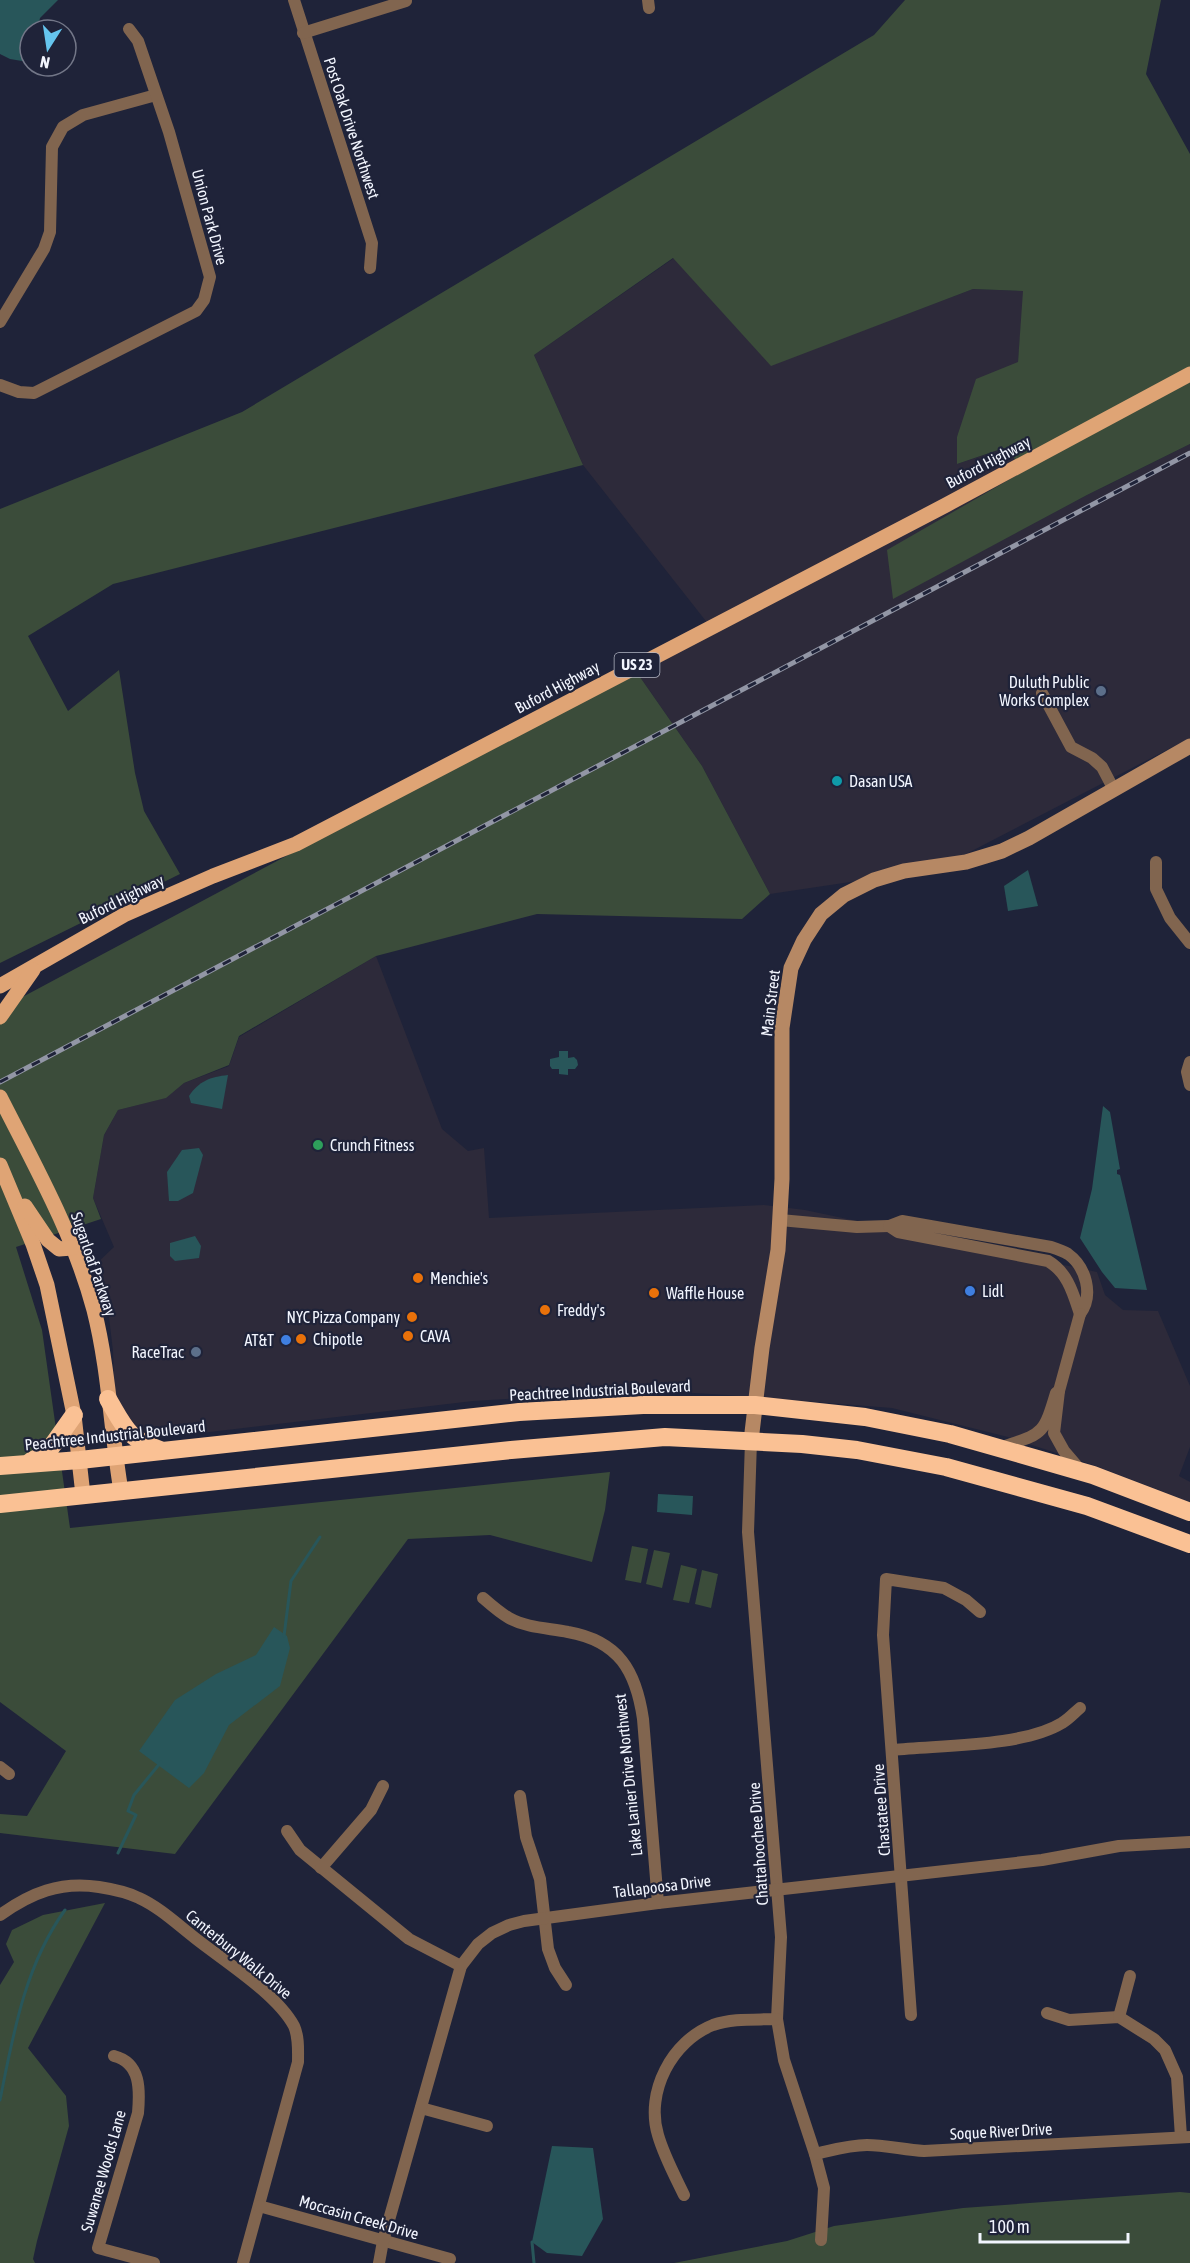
<svg xmlns="http://www.w3.org/2000/svg" width="1190" height="2263" viewBox="0 0 1190 2263" font-family="'Asap Condensed',sans-serif">
<style>
.commercial{fill:#2d2a3a}
.green{fill:#3b4c3a}
.water{fill:#28565a}
.lines{fill:none;stroke-linecap:round;stroke-linejoin:round}
.stream{stroke:#28565a;stroke-width:3}
.street{stroke:#81654f;stroke-width:12}
.secondary{stroke:#b68864;stroke-width:15}
.primary{stroke:#dfa475;stroke-width:15}
.highway{stroke:#fac194;stroke-width:18}
.rail-casing{stroke:#9296a5;stroke-width:5}
.rail{stroke:#1f2339;stroke-width:3;stroke-dasharray:9;stroke-linecap:butt}
.service-dot{fill:#5c6f8a;stroke:#1f2339;stroke-width:2}
.culture-dot{fill:#0f9aa8;stroke:#1f2339;stroke-width:2}
.leisure-dot{fill:#2e9e5b;stroke:#1f2339;stroke-width:2}
.food-dot{fill:#e8710a;stroke:#1f2339;stroke-width:2}
.shop-dot{fill:#3f7fe0;stroke:#1f2339;stroke-width:2}
.labels{text-anchor:middle;stroke-width:4.5;stroke-linejoin:round;paint-order:stroke}
.shield{fill:#1f2339;stroke:#b3b6c3;stroke-width:1.5}
.shield-label{font-size:15px;font-weight:bold;fill:#f2f5fe}
.street-label{font-size:16px;fill:#f2f5fe;stroke:#1f2339}
.poi-label{font-size:16px;fill:#f2f5fe;stroke:#1f2339;text-anchor:start}
</style>
<rect width="100%" height="100%" fill="#1f2339"/>
<g class="commercial">
<path d="M674,258l97,107 202,-76 51,2 -6,71 -61,75v27l48,-16 22,22 -134,128 194,-103 103,-51v294l-253,131 -167,25 -68,-128 -69,-99 76,-42 -126,-160 -49,-110z"/>
<path d="M376,956l66,173 26,22 16,-3 5,70 275,-13 41,5 292,62 8,23 18,15 35,1 32,75v61l-11,29 11,6v20l-94,-36 -88,-29 -116,-29 -165,-13 -82,-5 -172,11 -314,37 -17,-3 -25,-28 -3,-29 -1,-27 -4,-34 -15,-51 20,-19 -21,-49 11,-63 14,-25 47,-12 19,-15 45,-17 10,-29z"/>
</g>
<g class="green">
<path d="M905,0h256l-15,74 44,80v290l-103,51 -194,104 -6,-49 139,-80 -22,-22 -47,16v-27l19,-58 42,-17 5,-71 -50,-2 -202,77 -98,-108 -139,97 49,110 -470,119 -85,52 40,75 51,-41 16,103 9,38 36,63 -180,89v-454l242,-97 632,-377z"/>
<path d="M633,667l69,99 68,128 -28,25 -205,-5 -161,42 -137,80 -10,29 -45,18 -18,15 -48,12 -14,25 -11,63 8,21 -85,28 26,83 28,198 540,-56 -5,38 -13,52 -102,-27 -82,4 -233,315 -175,-21v-19l27,2 39,-65 -66,-49v-693l378,-202z"/>
<path d="M632,1546l16,3 -7,34 -16,-3z"/>
<path d="M654,1550l16,3 -8,35 -16,-4z"/>
<path d="M681,1565l16,4 -8,34 -16,-3z"/>
<path d="M702,1570l16,4 -7,34 -16,-4z"/>
<path d="M105,1903l-77,145 38,48 3,30 -32,115 -4,18 2,4h-35v-278l14,-23 -8,-18 6,-14 31,-15z"/>
<path d="M1180,2192l10,1v70h-516l113,-22 47,-15 129,-18z"/>
</g>
<g class="water">
<path d="M0,0h58l-18,18 -3,12h-7v28l-2,4 -18,-3 -10,-5z"/>
<path d="M1028,870l10,36 -30,5 -4,-25z"/>
<path d="M559,1051h9v7l6,-1 3,3 1,5 -3,4h-7v6l-9,-1v-5h-7l-2,-3v-7l9,-2z"/>
<path d="M228,1075l-6,34 -31,-6 -2,-7c10,-15 21,-19 39,-21z"/>
<path d="M1103,1106l7,6 10,57 -3,1v4l3,1 27,115 -32,-2 -13,-16 -22,-34 12,-49z"/>
<path d="M199,1148l4,7 -10,38 -15,8h-9l-2,-29 15,-22z"/>
<path d="M195,1236l6,10 -2,12 -24,3 -5,-5v-13z"/>
<path d="M658,1494l35,2 -1,19 -35,-3z"/>
<path d="M274,1627l13,9 3,12 -10,38 -51,39 -25,48 -15,15 -50,-37 36,-51 41,-26 40,-19z"/>
<path d="M552,2146l41,2 10,71 -21,37 -35,-3 -15,-11z"/>
</g>
<g class="lines">
<g class="stream">
<path d="M284,1636l7,-55 29,-44"/>
<path d="M118,1853l18,-38 -8,-4 6,-16 27,-33"/>
<path d="M0,2100c13,-65 25,-135 65,-190"/>
<path d="M532,2242l2,21"/>
</g>
<g class="street">
<path d="M294,0l78,243 -2,25"/>
<path d="M648,0l1,8"/>
<path d="M303,33l103,-32"/>
<path d="M0,322l44,-73 6,-17 2,-85 11,-20 20,-12 73,-20"/>
<path d="M0,385l19,7 15,1 162,-82 8,-11 6,-23 -41,-145 -31,-91 -9,-12"/>
<path d="M1042,693l29,54 21,11 10,9 11,21"/>
<path d="M1156,862v27l14,29 20,25"/>
<path d="M1190,1062l-3,10 3,13"/>
<path d="M780,1220l77,7 32,-1"/>
<path d="M902,1221l149,26c6,2 12,4 17,7 18,13 26,41 12,60 -7,-21 -12,-41 -32,-53l-150,-29 -9,-6z"/>
<path d="M1059,1391l21,-77"/>
<path d="M751,1441l-3,91 33,405 -4,82 7,41 31,94 9,34 -3,52"/>
<path d="M1000,1448c42,-15 43,-11 56,-55l3,-2 -5,42 10,18 18,21"/>
<path d="M483,1598c8,7 17,15 26,20 18,10 39,10 59,14 51,9 68,39 75,87l15,184"/>
<path d="M893,1750c47,-5 130,-3 169,-27 7,-4 12,-10 18,-15"/>
<path d="M0,1767l9,7"/>
<path d="M520,1796l6,41 14,42 8,70 7,19 11,17"/>
<path d="M287,1831l13,19 109,89 52,27"/>
<path d="M321,1868l50,-58 12,-24"/>
<path d="M0,1915c31,-22 60,-34 99,-28 13,2 28,5 40,11 20,9 38,26 56,40 29,23 82,56 99,88 5,11 4,24 4,36l-55,201"/>
<path d="M1047,2013l22,7 50,-3 35,22 11,11 12,27 4,60"/>
<path d="M911,2015l-28,-380 3,-56 58,9 22,12 14,12"/>
<path d="M1119,2017l11,-41"/>
<path d="M114,2056c27,7 26,34 24,57l-40,135 56,15"/>
<path d="M421,2108l66,18"/>
<path d="M815,2154c18,-4 34,-9 52,-9 18,0 38,5 57,6l266,-14"/>
<path d="M684,2195c-9,-19 -20,-39 -26,-60 -13,-43 14,-94 55,-110 20,-7 43,-5 64,-6"/>
<path d="M259,2206l191,53"/>
<path d="M379,2263l4,-22 78,-275 17,-22 14,-11 17,-8 15,-4 134,-18 384,-43 77,-14 71,-4"/>
</g>
<path class="secondary" d="M751,1441l11,-93 16,-98 4,-71v-151l9,-60 13,-28 17,-26 23,-19 30,-15 30,-9 62,-9 36,-11 27,-13 161,-92"/>
<g class="primary">
<path d="M0,986l124,-71 89,-39 83,-32 650,-339 244,-131"/>
<path d="M0,1017l33,-47"/>
<path d="M0,1097c35,69 74,138 94,213 15,59 17,122 27,181"/>
<path d="M0,1165l33,79 14,41 27,130 9,80"/>
<path d="M25,1206l23,34 11,9 13,-1"/>
</g>
<g class="highway">
<path d="M108,1399c17,29 19,39 52,51"/>
<path d="M31,1461l16,-8 27,-38"/>
<path d="M0,1466l80,-6 439,-48 124,-7h112l110,12 85,17 143,41 97,37"/>
<path d="M0,1504l511,-54 154,-13 137,7 55,6 89,17 141,39 103,38"/>
</g>
<g class="rail-casing">
<path id="rail" d="M0,1082l1190,-629"/>
</g>
<use href="#rail" class="rail"/>
</g>
<g class="service-dot">
<circle cx="1101" cy="691" r="6"/>
<circle cx="196" cy="1352" r="6"/>
</g>
<circle class="culture-dot" cx="837" cy="781" r="6"/>
<circle class="leisure-dot" cx="318" cy="1145" r="6"/>
<g class="food-dot">
<circle cx="418" cy="1278" r="6"/>
<circle cx="654" cy="1293" r="6"/>
<circle cx="545" cy="1310" r="6"/>
<circle cx="412" cy="1317" r="6"/>
<circle cx="408" cy="1336" r="6"/>
<circle cx="301" cy="1339" r="6"/>
</g>
<g class="shop-dot">
<circle cx="970" cy="1291" r="6"/>
<circle cx="286" cy="1340" r="6"/>
</g>
<g class="labels">
<rect class="shield" x="614.5" y="653" width="45" height="24" rx="4.5"/>
<g class="shield-label">
<text x="637" y="670">US 23</text>
</g>
<g class="street-label">
<text transform="translate(352 128) rotate(72)" y="6">Post Oak Drive Northwest</text>
<text transform="translate(210 217) rotate(75)" y="6">Union Park Drive</text>
<text transform="translate(988 462) rotate(-28)" y="6">Buford Highway</text>
<text transform="translate(557 687) rotate(-28)" y="6">Buford Highway</text>
<text transform="translate(121 899) rotate(-26)" y="6">Buford Highway</text>
<text transform="translate(770 1003) rotate(-83)" y="6">Main Street</text>
<text transform="translate(94 1264) rotate(71)" y="6">Sugarloaf Parkway</text>
<text transform="translate(600 1390) rotate(-3)" y="6">Peachtree Industrial Boulevard</text>
<text transform="translate(115 1435) rotate(-6)" y="6">Peachtree Industrial Boulevard</text>
<text transform="translate(628 1775) rotate(-96)" y="6">Lake Lanier Drive Northwest</text>
<text transform="translate(881 1810) rotate(-94)" y="6">Chastatee Drive</text>
<text transform="translate(758 1844) rotate(-94)" y="6">Chattahoochee Drive</text>
<text transform="translate(662 1886) rotate(-7)" y="6">Tallapoosa Drive</text>
<text transform="translate(239 1954) rotate(39)" y="6">Canterbury Walk Drive</text>
<text transform="translate(1001 2131) rotate(-3)" y="6">Soque River Drive</text>
<text transform="translate(103 2171) rotate(-74)" y="6">Suwanee Woods Lane</text>
<text transform="translate(359 2217) rotate(16)" y="6">Moccasin Creek Drive</text>
</g>
<g class="poi-label">
<text x="1089" y="688" text-anchor="end">Duluth Public<tspan x="1089" dy="18">Works Complex</tspan></text>
<text x="849" y="787">Dasan USA</text>
<text x="330" y="1151">Crunch Fitness</text>
<text x="430" y="1284">Menchie's</text>
<text x="982" y="1297">Lidl</text>
<text x="666" y="1299">Waffle House</text>
<text x="557" y="1316">Freddy's</text>
<text x="400" y="1323" text-anchor="end">NYC Pizza Company</text>
<text x="420" y="1342">CAVA</text>
<text x="313" y="1345">Chipotle</text>
<text x="274" y="1346" text-anchor="end">AT&amp;T</text>
<text x="184" y="1358" text-anchor="end">RaceTrac</text>
</g>
</g>
<g transform="translate(48 48) rotate(192)"><circle r="28" fill="#1f2339" stroke="#737788" stroke-width="1.5"/>
<path d="M0-4.5L10 22L0 15L-10 22Z" fill="#65c5ee"/>
<text y="-9" font-size="16" font-weight="bold" text-anchor="middle" fill="#f2f5fe">N</text>
</g>
<path d="M980 2233v9h148v-9" fill="none" stroke="#f2f5fe" stroke-width="3"/>
<text x="989" y="2233" font-size="18" fill="#f2f5fe" stroke="#1f2339" stroke-width="4.5" paint-order="stroke">100 m</text>
</svg>
